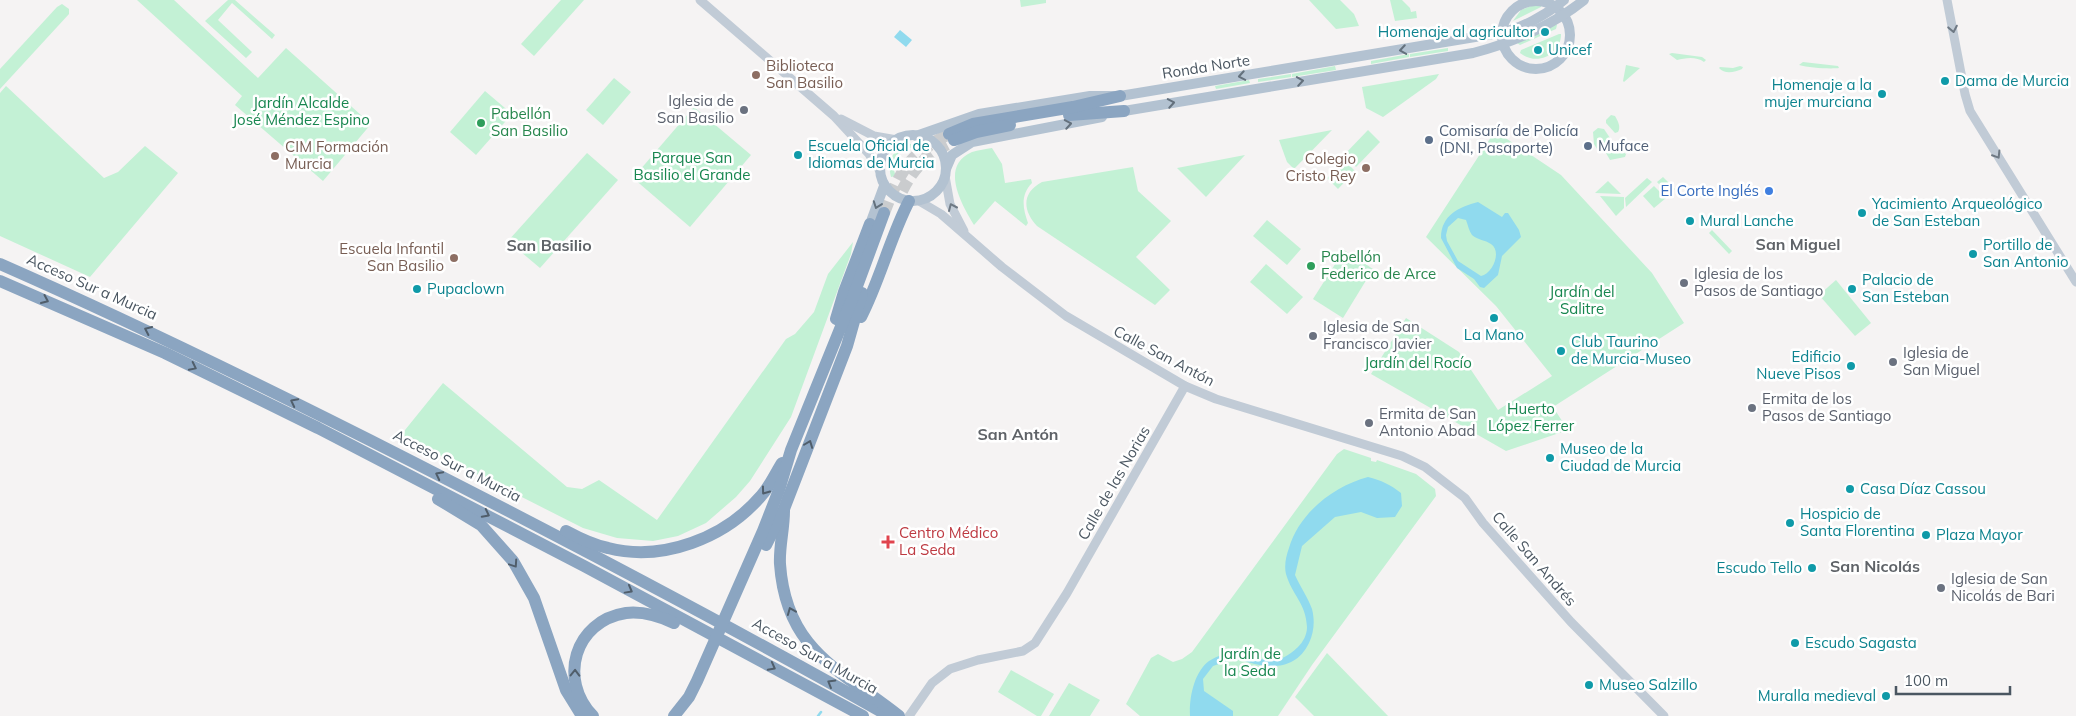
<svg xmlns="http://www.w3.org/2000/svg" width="2076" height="716" viewBox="0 0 2076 716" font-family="Mulish,sans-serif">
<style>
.green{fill:#c3f1d5}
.water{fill:#90daee;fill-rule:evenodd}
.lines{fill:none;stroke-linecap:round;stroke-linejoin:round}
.stream{stroke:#90daee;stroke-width:2.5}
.motorway-tunnel{stroke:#caccce;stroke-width:12;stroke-dasharray:12 6;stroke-linecap:butt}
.secondary{stroke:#c1cbd6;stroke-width:9}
.primary{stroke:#b3c2d1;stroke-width:10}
.motorway{stroke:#8ba5c1;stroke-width:12}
.oneway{stroke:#6e7984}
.oneway2{stroke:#64717d}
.oneway3{stroke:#505e6b}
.culture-dot{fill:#0f9aa8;stroke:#fff;stroke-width:2}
.education-dot{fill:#8d6e63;stroke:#fff;stroke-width:2}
.worship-dot{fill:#6b7280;stroke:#fff;stroke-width:2}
.leisure-dot{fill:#2e9e5b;stroke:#fff;stroke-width:2}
.service-dot{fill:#5c6f8a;stroke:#fff;stroke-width:2}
.shop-dot{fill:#3f7fe0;stroke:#fff;stroke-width:2}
.health-dot{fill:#e0444e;stroke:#fff;stroke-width:2}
.labels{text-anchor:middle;stroke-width:5;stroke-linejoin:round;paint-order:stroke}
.culture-label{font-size:15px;fill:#0d838f;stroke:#fff;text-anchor:start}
.education-label{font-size:15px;fill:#785e54;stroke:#fff;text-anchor:start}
.street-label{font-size:15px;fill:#4a5661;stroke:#fff}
.worship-label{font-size:15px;fill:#5b616d;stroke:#fff;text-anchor:start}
.park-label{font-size:15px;fill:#17864f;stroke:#fff}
.leisure-label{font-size:15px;fill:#27864d;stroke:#fff;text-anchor:start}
.service-label{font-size:15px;fill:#4e5e75;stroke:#fff;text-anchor:start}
.shop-label{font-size:15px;fill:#366cbe;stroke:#fff;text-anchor:end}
.health-label{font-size:15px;fill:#be3a42;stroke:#fff;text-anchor:start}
.neighbourhood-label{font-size:16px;font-weight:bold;fill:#5f6368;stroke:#fff}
</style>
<rect width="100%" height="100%" fill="#f5f3f3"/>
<g class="green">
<path d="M137,0h37l84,78 28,-30 85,76 -48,57 -88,-76 7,-9z"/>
<path d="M228,0h7l40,35 -3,4 -40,-36 -14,17 34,32 -6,6 -41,-37z"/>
<path d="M561,0h23l-50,56 -13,-12z"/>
<path d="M1020,0h26v3l-25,4z"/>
<path d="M1309,0h31l14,14 5,12 -23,3z"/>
<path d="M1390,0h12l8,8 1,4 5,-1 1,7 -22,3z"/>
<path d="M62,4l7,5v5l-69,75v-20l57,-62z"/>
<path d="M1534,5h7v2l-28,14 8,-11z"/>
<path d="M1555,23l2,2 -1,4 -36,16 -3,-2z"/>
<path d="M1559,34h2c0,22 -25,32 -41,19l1,-3z"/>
<path d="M1448,48v3l-38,6v-3z"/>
<path d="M1672,53l30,4 4,3 -2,2c-8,-6 -19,-4 -27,-2l-8,-6z"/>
<path d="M1409,54v3l-38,7v-3z"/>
<path d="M1803,62l35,4 1,2c-8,1 -30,0 -40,-3z"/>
<path d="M1626,65l14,3 -16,14 -1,-1z"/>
<path d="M1335,66l1,4 -44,7v-3z"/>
<path d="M1740,66l3,1 -1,2c-7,3 -17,6 -23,-1l1,-1 13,1z"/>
<path d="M1291,74v3l-33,5v-3z"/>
<path d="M1439,74l-3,5 -53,38 -17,-9 -4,-21z"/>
<path d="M614,78l17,14 -28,33 -17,-15z"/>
<path d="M1249,80l1,3 -34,6 -1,-3z"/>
<path d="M1787,80l23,4 -8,3 -19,-3z"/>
<path d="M6,86l98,92 14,-6 27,-26 33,27 -88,104 -90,-41v-143z"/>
<path d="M485,91l27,23 -36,41 -26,-23z"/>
<path d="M694,107l57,48 -61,72 -57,-49z"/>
<path d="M1611,115l4,1c3,5 6,11 3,16l-3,1 -9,-10v-3z"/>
<path d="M1598,128l6,1 8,12 -10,9 -5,-1 -3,-5 -1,-12z"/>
<path d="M1332,130l-38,39 -7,-7 -8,-22z"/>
<path d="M1368,130l12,12 -24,25 -12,-12z"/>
<path d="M1495,131l66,44 91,98 32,50 -131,84 15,23 -62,21 -135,-77 35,-56 53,34 39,58 54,-34 -56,-70 -70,-69z"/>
<path d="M910,144l9,1 -1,3c-17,-3 -30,11 -22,28l-5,1c-4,-17 2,-29 19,-33z"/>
<path d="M992,148l10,16 3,19 26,-4 1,4c-12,12 -9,26 -4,40l-2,3 -31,-25 -21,24c-12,-20 -35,-59 -2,-73 6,-2 14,-3 20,-4z"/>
<path d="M1613,148l5,1 8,5 -1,3 -15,3 -4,-7z"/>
<path d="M587,153l31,27 -78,88 -32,-27z"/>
<path d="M1245,155l-39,42 -29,-29z"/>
<path d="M1345,161l10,10 -17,18 -11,-11z"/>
<path d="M1133,167l5,24 33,30 -35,36 34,33 -15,15 -118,-79c-14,-15 -16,-33 5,-44z"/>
<path d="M1663,177l12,12 -6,6 -12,-13z"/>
<path d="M1647,178l5,4 -26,25 -1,-9z"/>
<path d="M1608,181l13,13 -26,-1z"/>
<path d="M1654,186l12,12 -12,10 -11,-12z"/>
<path d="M1600,196l24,1v11l-8,8z"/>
<path d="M1267,220l34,29 -14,16 -34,-29z"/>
<path d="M1712,230l20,21 -3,3 -20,-21z"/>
<path d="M853,242l-2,12 -60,163 -41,64 -14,16 -30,26 -28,13 -25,5 -36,-3 -34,-10 -180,-91 2,-7 38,-47 124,104 15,2 17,-9 58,40 129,-181 9,-5 19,-22 14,-38z"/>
<path d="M1344,250l29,19 -30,49 -30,-19z"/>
<path d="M1266,264l37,33 -16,17 -37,-32z"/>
<path d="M1836,280l35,43 -16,13 -36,-41z"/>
<path d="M1344,449l27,9v3l5,1 1,-2 39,14 19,15 1,7 -124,169 -34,51h-138l-14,-12 25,-46 7,-4 15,8 9,-3 10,-7 145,-198z"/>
<path d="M1327,653l61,63h-74l-19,-19z"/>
<path d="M1011,670l43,24 -13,22h-4l-39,-24z"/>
<path d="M1069,683l31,17 -10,16h-41z"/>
</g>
<g class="water">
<path d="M900,30l12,10 -6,7 -12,-10z"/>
<path d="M1478,202l24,15 3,-4h3l11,17 2,7 -19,19 -4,19 -14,13 -4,-1 -6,-8 -17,-11 -16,-30c0,-23 18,-31 37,-36zM1458,218l8,2c2,5 3,11 6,15 6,5 13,5 19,9 11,7 2,30 -10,32l-23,-15 -11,-20 -1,-6 2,-8z"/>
<path d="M1368,477c13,3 23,8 33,16l1,13 -7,11 -18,1 -16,-6 -26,5 -33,29 -7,29c5,11 13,23 17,34 3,12 2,23 -3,34 -15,31 -47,25 -73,15l-23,8 -10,13 1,12 29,20v5h-43c-1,-18 4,-44 19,-55 8,-5 18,-8 26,-12 24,11 42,19 63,-2 5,-5 9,-12 9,-20 -1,-24 -15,-32 -21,-53 -2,-8 0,-18 3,-26 10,-35 45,-62 79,-71z"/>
</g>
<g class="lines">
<path class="stream" d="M818,716l3,-4"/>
<g class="motorway-tunnel">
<path d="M902,191c11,-22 24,-36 46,-47"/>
<path d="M884,213c17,-43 23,-57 65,-79"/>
</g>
<g class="secondary">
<path d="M700,0l134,116 35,38 11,17"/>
<path d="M1947,0l18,94 5,17 106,171"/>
<path d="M841,119l33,17 23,4"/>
<path d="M945,176l5,28 14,27"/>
<path d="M919,201l22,13 61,53 64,49 119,70 31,13 186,57 23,11 40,31 18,25 88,99 93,94"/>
<path d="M909,716l23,-33 18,-14 28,-9 45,-9 12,-8 32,-50 118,-207"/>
</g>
<g class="primary">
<circle cx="1536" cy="35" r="34"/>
<path d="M1118,112l355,-59c39,-10 80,-28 111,-53"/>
<circle cx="913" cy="168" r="33"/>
<path d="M916,136l63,-22 111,-18h30l379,-63c22,-4 47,-18 65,-33"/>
<path d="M946,169l6,-14 20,-13 130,-25"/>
<path d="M870,224l14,-38"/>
</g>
<g class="motorway">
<path d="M1069,115l55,-4"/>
<path d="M949,134l24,-10 100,-17 47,-11"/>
<path d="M954,140l22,-8 34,-7"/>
<path d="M0,264c139,61 275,128 411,197 161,82 321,166 478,255"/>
<path d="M0,281l165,72 153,75 266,138 279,150"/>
<path d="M861,317c19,-37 29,-79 48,-116"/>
<path d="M836,319l8,-27 26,-68"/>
<path d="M438,499l43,26 32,36 21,37 32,92 16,26"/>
<path d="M784,511c0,18 -5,36 -4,53 6,87 61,106 119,152"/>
<path d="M566,531c13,7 27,14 42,17 55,14 117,-10 153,-52 9,-10 14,-22 21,-33"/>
<path d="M766,545l18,-36 63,-163 15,-53"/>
<path d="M593,716c-35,-36 -19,-95 33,-103 17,-2 33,3 48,10"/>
<path d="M674,716l15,-19 8,-16 66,-150 16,-41 12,-40 62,-153 31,-84"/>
</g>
</g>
<defs><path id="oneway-chevron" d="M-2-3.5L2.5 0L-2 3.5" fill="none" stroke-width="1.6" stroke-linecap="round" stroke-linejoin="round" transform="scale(1.25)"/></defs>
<g class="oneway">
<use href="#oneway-chevron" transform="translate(1953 29) rotate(79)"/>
<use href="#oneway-chevron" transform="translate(1997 155) rotate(58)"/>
<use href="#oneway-chevron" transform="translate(952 207) rotate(-114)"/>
</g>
<g class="oneway2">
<use href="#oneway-chevron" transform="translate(1403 50) rotate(171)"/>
<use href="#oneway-chevron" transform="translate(1242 76) rotate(170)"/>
<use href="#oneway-chevron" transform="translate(1300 81) rotate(-9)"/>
<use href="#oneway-chevron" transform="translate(1171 103) rotate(-10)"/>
<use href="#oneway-chevron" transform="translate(1068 124) rotate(-10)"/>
<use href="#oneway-chevron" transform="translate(877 205) rotate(110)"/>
</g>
<g class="oneway3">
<use href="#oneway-chevron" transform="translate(45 300) rotate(24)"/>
<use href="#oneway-chevron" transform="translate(148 330) rotate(-155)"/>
<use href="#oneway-chevron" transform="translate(193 367) rotate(26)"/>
<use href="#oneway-chevron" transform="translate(294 402) rotate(-153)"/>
<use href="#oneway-chevron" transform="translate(809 444) rotate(-69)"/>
<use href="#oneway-chevron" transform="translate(439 475) rotate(-153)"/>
<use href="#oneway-chevron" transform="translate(765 491) rotate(126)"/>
<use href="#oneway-chevron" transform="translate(486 514) rotate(27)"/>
<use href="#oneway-chevron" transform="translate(514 564) rotate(56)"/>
<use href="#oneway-chevron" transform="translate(629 590) rotate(29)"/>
<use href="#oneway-chevron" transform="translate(791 611) rotate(-112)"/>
<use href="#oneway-chevron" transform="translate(772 667) rotate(28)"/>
<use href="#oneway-chevron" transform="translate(575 673) rotate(-89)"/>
<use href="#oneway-chevron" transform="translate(831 683) rotate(-150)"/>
</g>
<g class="culture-dot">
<circle cx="1545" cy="32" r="5"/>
<circle cx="1538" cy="50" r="5"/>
<circle cx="1945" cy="81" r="5"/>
<circle cx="1882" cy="94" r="5"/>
<circle cx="798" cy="155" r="5"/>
<circle cx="1862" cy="213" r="5"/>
<circle cx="1690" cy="221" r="5"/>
<circle cx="1973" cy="254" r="5"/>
<circle cx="417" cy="289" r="5"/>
<circle cx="1852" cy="289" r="5"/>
<circle cx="1494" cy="318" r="5"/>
<circle cx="1561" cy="351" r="5"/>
<circle cx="1851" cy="366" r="5"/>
<circle cx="1550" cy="458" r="5"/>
<circle cx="1850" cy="489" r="5"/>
<circle cx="1790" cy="523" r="5"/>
<circle cx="1926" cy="535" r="5"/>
<circle cx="1812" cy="568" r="5"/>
<circle cx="1795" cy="643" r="5"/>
<circle cx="1589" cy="685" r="5"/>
<circle cx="1886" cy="696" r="5"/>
</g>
<g class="education-dot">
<circle cx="756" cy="75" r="5"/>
<circle cx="275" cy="156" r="5"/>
<circle cx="1366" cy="168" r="5"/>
<circle cx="454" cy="258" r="5"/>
</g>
<g class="worship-dot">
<circle cx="744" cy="110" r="5"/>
<circle cx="1684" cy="283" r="5"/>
<circle cx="1313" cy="336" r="5"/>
<circle cx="1893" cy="362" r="5"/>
<circle cx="1752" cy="408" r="5"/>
<circle cx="1369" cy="423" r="5"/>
<circle cx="1941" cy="588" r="5"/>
</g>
<g class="leisure-dot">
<circle cx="481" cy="123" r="5"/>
<circle cx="1311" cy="266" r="5"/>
</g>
<g class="service-dot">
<circle cx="1429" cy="140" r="5"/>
<circle cx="1588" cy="146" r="5"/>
</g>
<circle class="shop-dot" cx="1769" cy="191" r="5"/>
<path class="health-dot" d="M885.5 534.5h5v5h5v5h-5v5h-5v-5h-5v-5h5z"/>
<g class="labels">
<g class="culture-label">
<text x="1535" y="37" text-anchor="end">Homenaje al agricultor</text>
<text x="1548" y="55">Unicef</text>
<text x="1955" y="86">Dama de Murcia</text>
<text x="1872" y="90" text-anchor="end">Homenaje a la<tspan x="1872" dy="17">mujer murciana</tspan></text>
<text x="808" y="151">Escuela Oficial de<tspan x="808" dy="17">Idiomas de Murcia</tspan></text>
<text x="1872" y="209">Yacimiento Arqueológico<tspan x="1872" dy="17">de San Esteban</tspan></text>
<text x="1700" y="226">Mural Lanche</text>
<text x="1983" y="250">Portillo de<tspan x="1983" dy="17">San Antonio</tspan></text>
<text x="1862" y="285">Palacio de<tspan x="1862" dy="17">San Esteban</tspan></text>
<text x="427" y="294">Pupaclown</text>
<text x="1494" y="340" text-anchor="middle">La Mano</text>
<text x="1571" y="347">Club Taurino<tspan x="1571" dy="17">de Murcia-Museo</tspan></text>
<text x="1841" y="362" text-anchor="end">Edificio<tspan x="1841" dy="17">Nueve Pisos</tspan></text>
<text x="1560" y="454">Museo de la<tspan x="1560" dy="17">Ciudad de Murcia</tspan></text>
<text x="1860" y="494">Casa Díaz Cassou</text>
<text x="1800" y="519">Hospicio de<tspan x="1800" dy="17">Santa Florentina</tspan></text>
<text x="1936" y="540">Plaza Mayor</text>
<text x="1802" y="573" text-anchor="end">Escudo Tello</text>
<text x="1805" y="648">Escudo Sagasta</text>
<text x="1599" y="690">Museo Salzillo</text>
<text x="1876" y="701" text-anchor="end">Muralla medieval</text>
</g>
<g class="education-label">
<text x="766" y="71">Biblioteca<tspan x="766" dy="17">San Basilio</tspan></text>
<text x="285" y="152">CIM Formación<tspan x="285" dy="17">Murcia</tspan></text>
<text x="1356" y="164" text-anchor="end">Colegio<tspan x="1356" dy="17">Cristo Rey</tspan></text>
<text x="444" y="254" text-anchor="end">Escuela Infantil<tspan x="444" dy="17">San Basilio</tspan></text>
</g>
<g class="street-label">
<text transform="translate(1206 67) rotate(-9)" y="5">Ronda Norte</text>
<text transform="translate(92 287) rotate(24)" y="5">Acceso Sur a Murcia</text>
<text transform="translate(1164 356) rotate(28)" y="5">Calle San Antón</text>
<text transform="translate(457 466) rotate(27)" y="5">Acceso Sur a Murcia</text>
<text transform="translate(1114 483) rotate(-60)" y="5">Calle de las Norias</text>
<text transform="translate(1534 559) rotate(49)" y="5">Calle San Andrés</text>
<text transform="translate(815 656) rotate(29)" y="5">Acceso Sur a Murcia</text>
</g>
<g class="worship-label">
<text x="734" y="106" text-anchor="end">Iglesia de<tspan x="734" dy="17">San Basilio</tspan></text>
<text x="1694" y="279">Iglesia de los<tspan x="1694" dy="17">Pasos de Santiago</tspan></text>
<text x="1323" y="332">Iglesia de San<tspan x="1323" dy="17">Francisco Javier</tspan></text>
<text x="1903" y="358">Iglesia de<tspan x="1903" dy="17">San Miguel</tspan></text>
<text x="1762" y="404">Ermita de los<tspan x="1762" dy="17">Pasos de Santiago</tspan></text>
<text x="1379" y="419">Ermita de San<tspan x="1379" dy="17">Antonio Abad</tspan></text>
<text x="1951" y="584">Iglesia de San<tspan x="1951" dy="17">Nicolás de Bari</tspan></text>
</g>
<g class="park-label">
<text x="301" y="108">Jardín Alcalde<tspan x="301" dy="17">José Méndez Espino</tspan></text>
<text x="692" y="163">Parque San<tspan x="692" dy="17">Basilio el Grande</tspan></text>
<text x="1582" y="297">Jardín del<tspan x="1582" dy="17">Salitre</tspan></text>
<text x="1418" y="368">Jardín del Rocío</text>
<text x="1531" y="414">Huerto<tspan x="1531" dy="17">López Ferrer</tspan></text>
<text x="1250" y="659">Jardín de<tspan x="1250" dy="17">la Seda</tspan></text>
</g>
<g class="leisure-label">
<text x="491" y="119">Pabellón<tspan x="491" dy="17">San Basilio</tspan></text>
<text x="1321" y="262">Pabellón<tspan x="1321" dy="17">Federico de Arce</tspan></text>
</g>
<g class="service-label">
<text x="1439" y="136">Comisaría de Policía<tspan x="1439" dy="17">(DNI, Pasaporte)</tspan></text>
<text x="1598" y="151">Muface</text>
</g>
<g class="shop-label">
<text x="1759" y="196">El Corte Inglés</text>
</g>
<g class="health-label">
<text x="899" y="538">Centro Médico<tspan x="899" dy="17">La Seda</tspan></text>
</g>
<g class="neighbourhood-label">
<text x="1798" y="250">San Miguel</text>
<text x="549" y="251">San Basilio</text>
<text x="1018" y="440">San Antón</text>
<text x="1875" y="572">San Nicolás</text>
</g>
</g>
<path d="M1896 686v8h114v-8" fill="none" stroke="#4a5661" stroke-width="2.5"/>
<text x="1904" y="686" font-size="15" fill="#4a5661" stroke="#ffffff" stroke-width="4" paint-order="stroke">100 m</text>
</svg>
